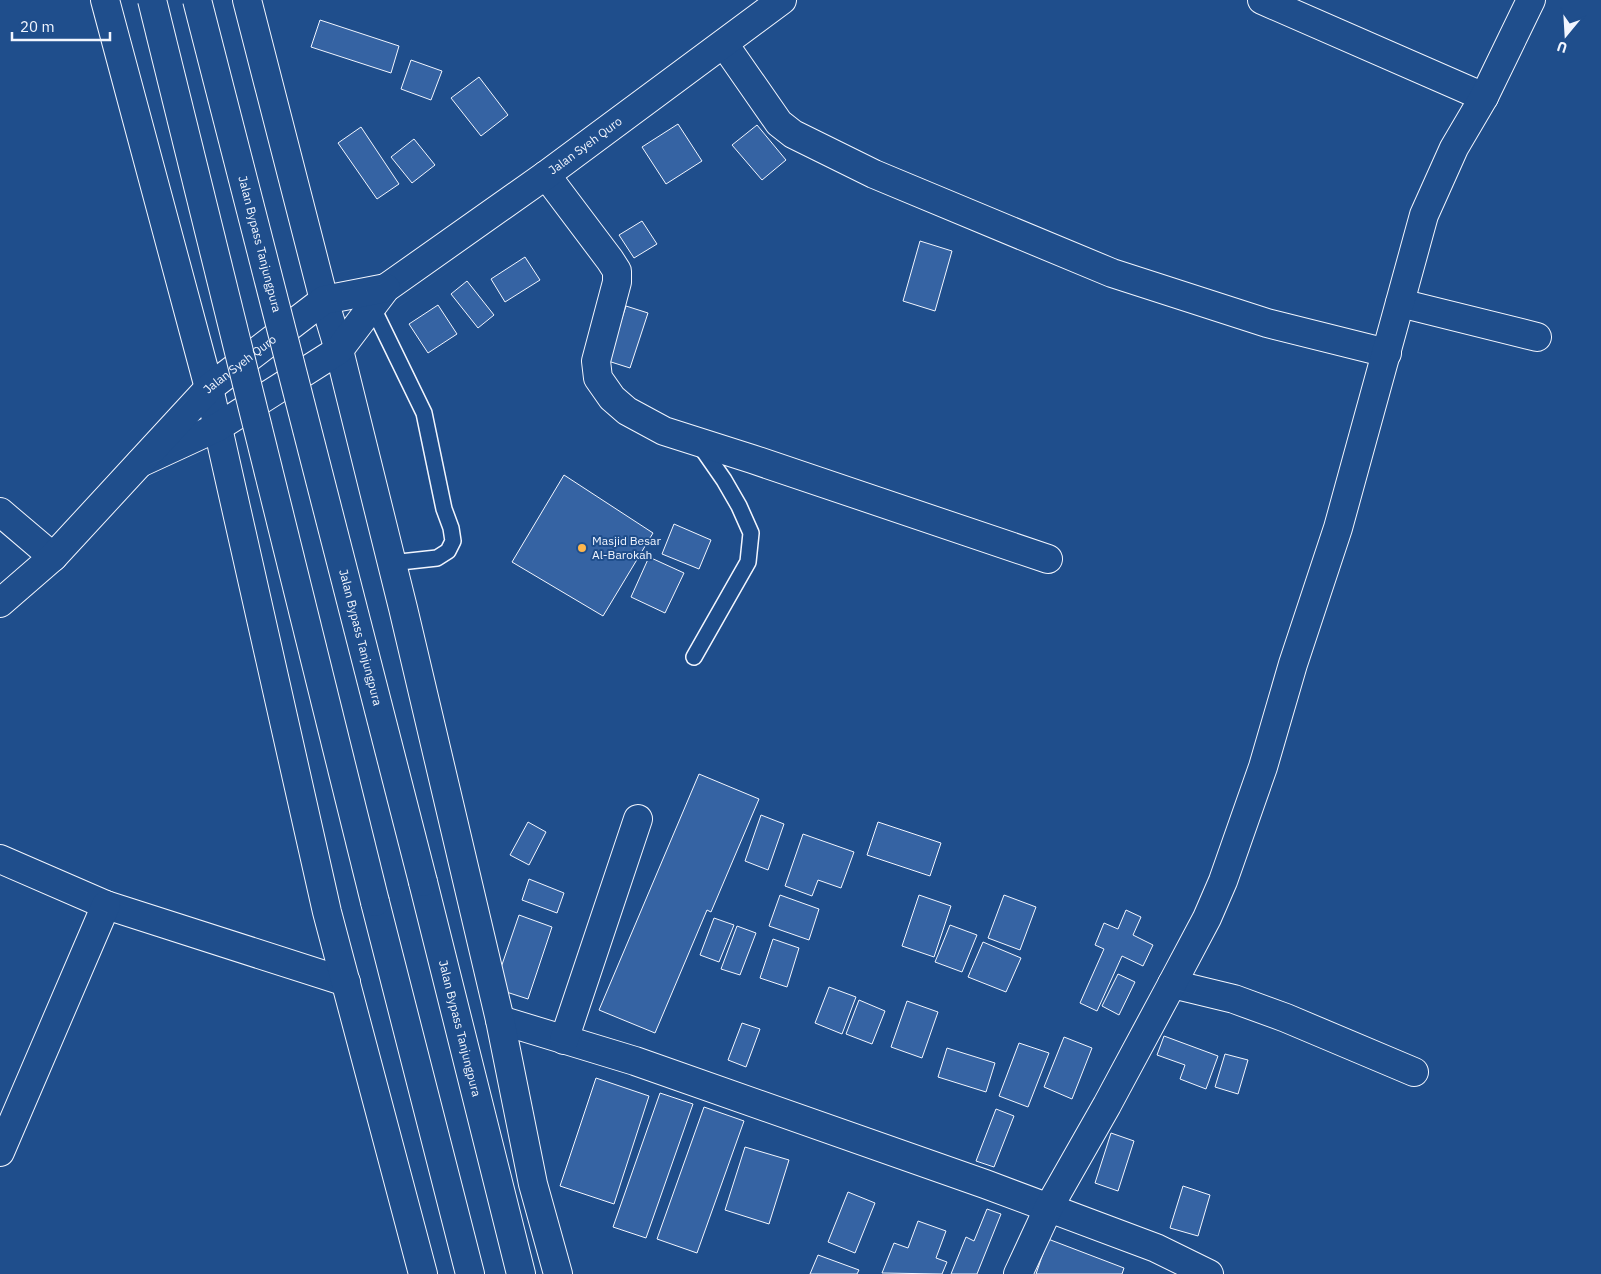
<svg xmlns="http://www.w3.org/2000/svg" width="1601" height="1274" viewBox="0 0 1601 1274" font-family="'IBM Plex Sans',sans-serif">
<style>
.building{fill:#3563a3;stroke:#f2f6ff}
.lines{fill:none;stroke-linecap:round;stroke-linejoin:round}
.lane-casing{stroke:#f2f6ff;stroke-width:18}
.street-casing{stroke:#f2f6ff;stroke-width:30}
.secondary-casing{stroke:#f2f6ff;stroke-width:30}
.primary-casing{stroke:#f2f6ff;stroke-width:30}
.highway-casing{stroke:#f2f6ff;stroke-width:30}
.lane{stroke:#1f4e8c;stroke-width:15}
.street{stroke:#1f4e8c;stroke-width:28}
.secondary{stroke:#1f4e8c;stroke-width:28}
.primary{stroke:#1f4e8c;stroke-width:28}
.highway{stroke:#1f4e8c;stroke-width:28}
.highway-bridge-casing{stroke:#f2f6ff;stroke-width:30;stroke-linecap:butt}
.highway-bridge{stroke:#1f4e8c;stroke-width:28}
.poi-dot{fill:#ffb74d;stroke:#1f4e8c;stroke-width:2}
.labels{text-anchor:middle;stroke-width:4;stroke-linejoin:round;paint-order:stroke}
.street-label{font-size:12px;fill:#f2f6ff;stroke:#1f4e8c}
.poi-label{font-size:12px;fill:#f2f6ff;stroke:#1f4e8c;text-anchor:start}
</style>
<rect width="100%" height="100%" fill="#1f4e8c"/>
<g class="building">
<path d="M320,20l79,26 -8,27 -80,-26z"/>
<path d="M411,60l31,11 -11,29 -30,-11z"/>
<path d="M479,77l29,38 -27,21 -30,-38z"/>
<path d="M678,124l24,37 -36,23 -24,-37z"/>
<path d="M757,125l29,35 -24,20 -30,-35z"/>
<path d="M361,127l38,57 -22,15 -39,-56z"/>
<path d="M414,139l21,26 -23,18 -21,-26z"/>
<path d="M642,221l15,23 -23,14 -15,-23z"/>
<path d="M920,241l32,10 -17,60 -32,-10z"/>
<path d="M525,257l15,23 -35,22 -14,-23z"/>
<path d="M467,281l27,34 -16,13 -27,-34z"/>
<path d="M438,305l19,29 -29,19 -19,-29z"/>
<path d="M626,306l22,7 -18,55 -22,-7z"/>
<path d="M564,475l89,58 -50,83 -91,-54z"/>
<path d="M674,524l37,16 -12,29 -37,-15z"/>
<path d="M649,557l35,16 -19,40 -34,-16z"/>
<path d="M699,774l60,25 -48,113 -4,-2 -52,123 -56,-23z"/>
<path d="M761,815l23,9 -16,46 -23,-9z"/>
<path d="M528,822l18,10 -17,33 -19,-10z"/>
<path d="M878,822l63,21 -11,33 -63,-21z"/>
<path d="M803,834l51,18 -13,36 -23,-8 -6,16 -27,-10z"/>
<path d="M529,879l35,14 -7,20 -35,-13z"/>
<path d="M780,895l39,14 -10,31 -40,-14z"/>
<path d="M919,895l32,11 -17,51 -32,-11z"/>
<path d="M1004,895l32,12 -16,43 -32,-12z"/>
<path d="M1126,910l15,7 -8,18 20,10 -10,21 -21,-10 -25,55 -17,-8 24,-54 -9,-4 9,-22 14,6z"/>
<path d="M519,915l33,12 -24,72 -34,-11z"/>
<path d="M714,918l20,7 -15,37 -19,-7z"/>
<path d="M950,925l27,10 -15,37 -27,-10z"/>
<path d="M737,926l19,7 -16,42 -19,-6z"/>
<path d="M773,939l26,9 -12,39 -27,-9z"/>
<path d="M983,942l38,16 -15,34 -38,-15z"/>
<path d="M1118,974l17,8 -16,33 -17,-9z"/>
<path d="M829,987l27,10 -14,37 -27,-11z"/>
<path d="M859,1000l26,11 -13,33 -26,-10z"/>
<path d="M907,1001l31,11 -16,46 -31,-11z"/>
<path d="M742,1023l18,6 -14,38 -18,-7z"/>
<path d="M1164,1036l54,20 -12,33 -26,-10 5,-14 -28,-10z"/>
<path d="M1064,1037l28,11 -20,51 -28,-12z"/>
<path d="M1019,1043l30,10 -21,54 -29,-11z"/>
<path d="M947,1048l48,15 -9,29 -48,-15z"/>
<path d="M1225,1054l23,6 -10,34 -23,-7z"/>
<path d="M596,1078l53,18 -35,108 -54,-18z"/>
<path d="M660,1093l33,11 -47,134 -33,-11z"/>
<path d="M704,1107l40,14 -47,132 -40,-14z"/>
<path d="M996,1109l18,7 -20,51 -18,-6z"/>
<path d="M1111,1133l23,8 -16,50 -23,-8z"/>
<path d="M745,1147l44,13 -20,64 -44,-14z"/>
<path d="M1183,1186l27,9 -12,41 -28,-8z"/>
<path d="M848,1192l27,11 -20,50 -27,-11z"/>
<path d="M987,1209l14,5 -24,60h-26l15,-37 8,4z"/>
<path d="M918,1221l28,10 -10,27 11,4 -5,12 -60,-1 12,-30 14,5z"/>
<path d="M1048,1239l76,29 -2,6h-86z"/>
<path d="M818,1255l41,15 -2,4h-47z"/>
</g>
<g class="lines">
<g class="lane-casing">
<g id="lane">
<path d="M372,306l52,107 20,96 7,19 2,13 -5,10 -11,7 -46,5"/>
<path d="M694,657l54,-95 3,-29 -12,-27 -15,-26 -25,-36"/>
</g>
</g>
<g class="street-casing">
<g id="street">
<path d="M1262,0l222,97"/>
<path d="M724,44l55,79 14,11 81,40 238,99 155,50 120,30"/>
<path d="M546,175l64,85 7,11v11l-21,79 2,17 14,20 15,13 37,20 88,28 296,100"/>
<path d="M1400,303l137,34"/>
<path d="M0,512l53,45"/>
<path d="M0,859l106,46 240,77"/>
<path d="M1172,984l62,15 52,19 128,54"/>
<path d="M500,1020l135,41 350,123 171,64 53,26"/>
<path d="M564,1040l74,-221"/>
<path d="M0,1152l106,-247"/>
<path d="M1018,1274l31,-67 58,-102 65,-121 35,-66 16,-37 40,-114 30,-103 45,-136 86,-313 30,-67 30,-51 47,-97"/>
</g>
</g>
<g class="secondary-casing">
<g id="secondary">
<path d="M105,0l104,388 118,524 96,362"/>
<path d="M247,0l77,300 15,50 64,258 97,412 33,164 25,90"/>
</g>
</g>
<g class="primary-casing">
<g id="primary">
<path id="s1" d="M140,463l78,-36 121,-77 47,-62 160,-113 236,-175"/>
<path id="s2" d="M0,603l53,-46 156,-169 115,-88 62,-12"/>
</g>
</g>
<g class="highway-casing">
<g id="highway">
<path id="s3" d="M423,882l98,392"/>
<path d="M375,902l95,372"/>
</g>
</g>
<use href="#lane" class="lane"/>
<use href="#street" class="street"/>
<use href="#secondary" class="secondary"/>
<use href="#primary" class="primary"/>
<use href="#highway" class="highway"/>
<g class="highway-bridge-casing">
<g id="highway-bridge">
<path d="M152,0l223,902"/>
<path id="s4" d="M197,0l226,882"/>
</g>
</g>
<use href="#highway-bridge" class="highway-bridge"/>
</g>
<circle class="poi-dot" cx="582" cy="548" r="5"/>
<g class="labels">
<g class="street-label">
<text dy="4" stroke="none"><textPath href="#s1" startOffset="552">Jalan Syeh Quro</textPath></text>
<text dy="4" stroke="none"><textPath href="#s4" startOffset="252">Jalan Bypass Tanjungpura</textPath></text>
<text dy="4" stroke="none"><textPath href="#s2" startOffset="339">Jalan Syeh Quro</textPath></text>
<text dy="4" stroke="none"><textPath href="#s4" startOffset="658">Jalan Bypass Tanjungpura</textPath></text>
<text dy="4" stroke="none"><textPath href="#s3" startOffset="151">Jalan Bypass Tanjungpura</textPath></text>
</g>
<g class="poi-label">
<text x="592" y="545">Masjid Besar<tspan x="592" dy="14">Al-Barokah</tspan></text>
</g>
</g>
<g transform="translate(1566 35) rotate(198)" stroke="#1f4e8c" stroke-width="4" paint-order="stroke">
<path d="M0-4L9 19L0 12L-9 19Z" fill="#f2f6ff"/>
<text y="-8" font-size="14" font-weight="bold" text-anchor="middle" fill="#f2f6ff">U</text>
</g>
<path d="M12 32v8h98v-8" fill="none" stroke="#f2f6ff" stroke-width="2.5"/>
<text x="20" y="32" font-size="15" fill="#f2f6ff" stroke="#1f4e8c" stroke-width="4" paint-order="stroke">20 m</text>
</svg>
